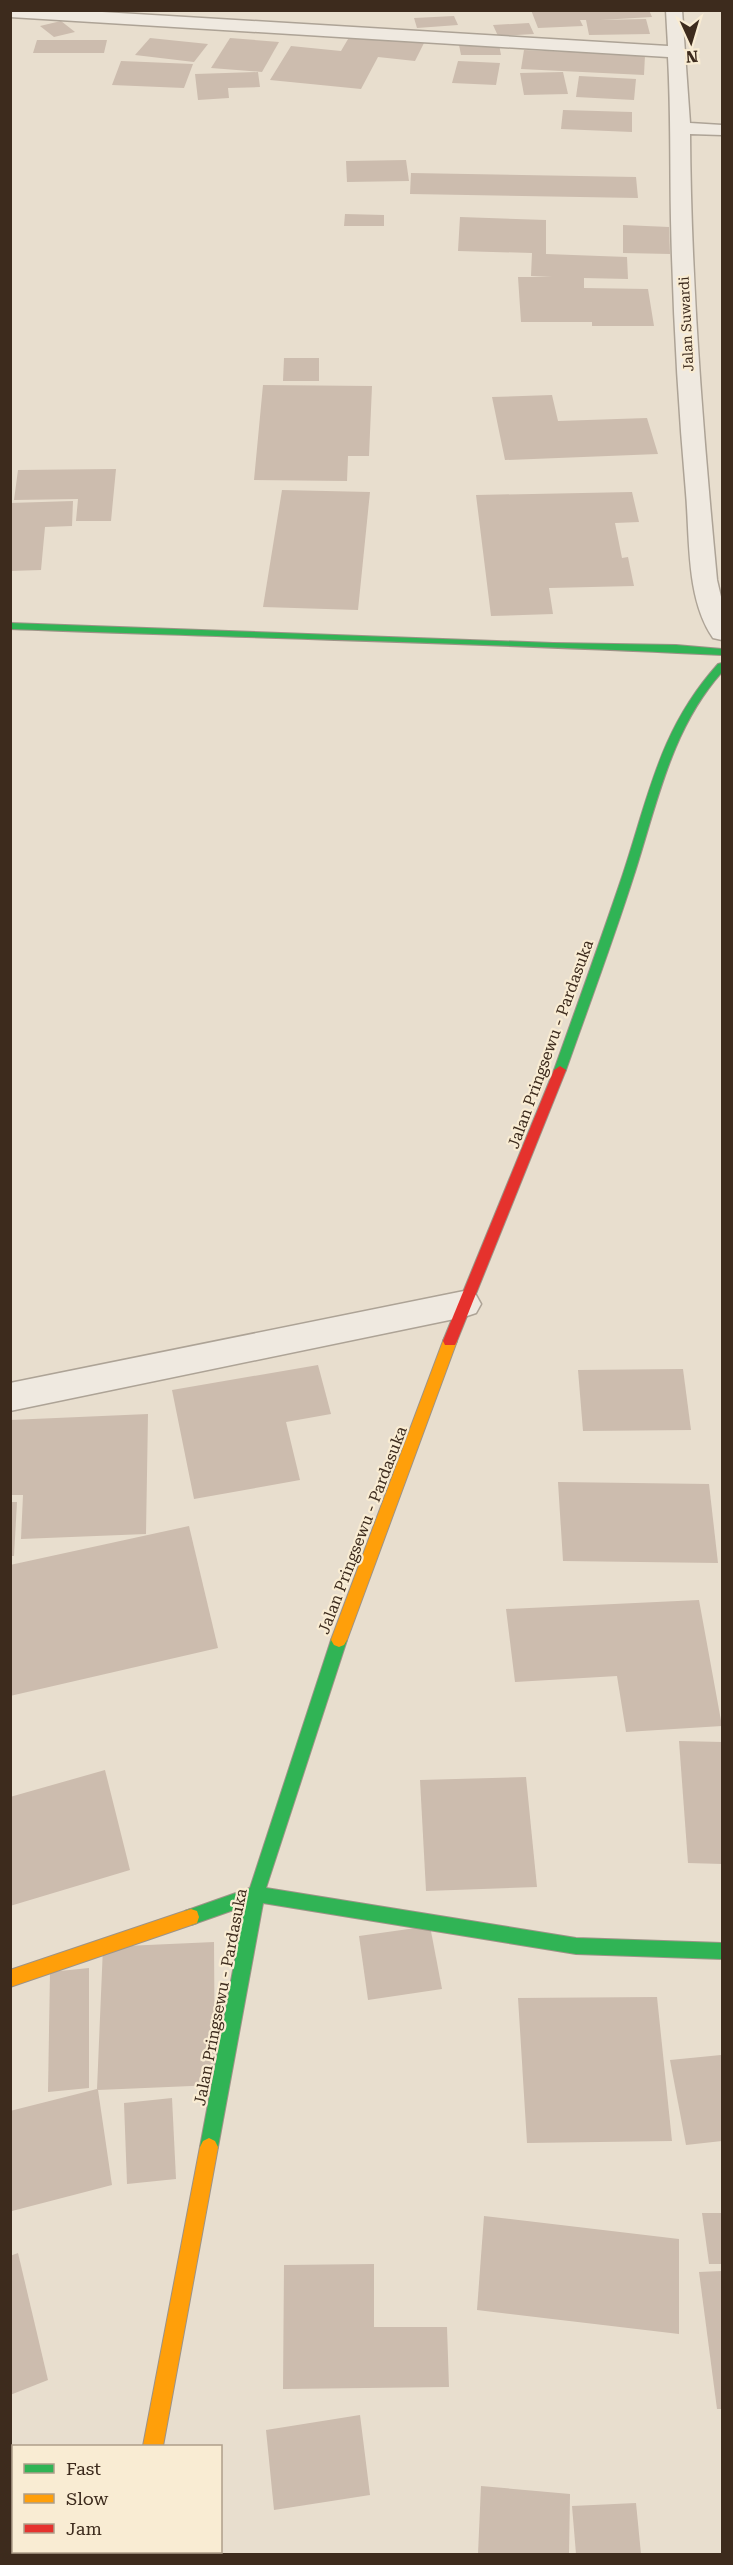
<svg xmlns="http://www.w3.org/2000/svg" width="733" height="2565" viewBox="0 0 733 2565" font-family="'Roboto Serif',serif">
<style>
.building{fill:#ccbcae}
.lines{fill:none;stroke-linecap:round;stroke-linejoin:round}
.street-casing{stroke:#ada396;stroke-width:3}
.fast-casing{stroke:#9d9387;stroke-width:2}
.slow-casing{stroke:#9d9387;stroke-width:2}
.jam-casing{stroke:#9d9387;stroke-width:2}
.street{fill:#efe9e0;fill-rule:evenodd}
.fast{fill:#30b455;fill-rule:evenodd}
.slow{fill:#ff9f0a;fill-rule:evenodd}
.jam{fill:#e5322d;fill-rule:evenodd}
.labels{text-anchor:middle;stroke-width:4.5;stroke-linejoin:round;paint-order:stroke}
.far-street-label{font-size:14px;fill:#3d2b1d;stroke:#f9ecd3}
.street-label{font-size:16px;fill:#3d2b1d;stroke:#f9ecd3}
</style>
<rect width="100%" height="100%" fill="#e8dece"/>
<g class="building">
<path d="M531,10h118l3,7 -52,3 46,-1 4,15 -61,1 -3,-15h-6l3,6 -45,2z"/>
<path d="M454,16l4,9 -41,3 -3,-10z"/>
<path d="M61,21l14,11 -21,5 -14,-11z"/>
<path d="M529,23l5,11 -36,2 -5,-11z"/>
<path d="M351,34l74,7 -10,20 -37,-4 -17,32 -91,-9 21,-34 50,5z"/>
<path d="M150,38l58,6 -14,18 -59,-7z"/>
<path d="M230,38l49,4 -17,30 -51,-4z"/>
<path d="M37,40h70l-3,13h-71z"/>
<path d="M499,44l2,11h-40l-2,-10z"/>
<path d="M524,50l121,5 -1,20 -123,-6z"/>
<path d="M121,61l72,3 -9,24 -72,-3z"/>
<path d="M458,61l42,2 -4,22 -44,-2z"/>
<path d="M258,72l2,15 -32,1 1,10 -31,2 -3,-26z"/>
<path d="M563,72l5,22 -44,1 -4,-22z"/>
<path d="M579,76l57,3 -2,21 -58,-3z"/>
<path d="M563,110l69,2v20l-71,-3z"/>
<path d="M406,160l3,21 -62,1 -1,-21z"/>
<path d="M411,173l225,4 2,21 -228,-4z"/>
<path d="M345,214l39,1v11h-40z"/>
<path d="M460,217l86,3v34l81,3 1,22 -44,-1v10l64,1 6,37h-62v-4h-71l-3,-45h34l-21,-1 1,-23 -74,-2z"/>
<path d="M623,225l46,2 1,27 -47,-1z"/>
<path d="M284,358h35v23h-36z"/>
<path d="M263,385l109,1 -3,70h-21l-1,25 -93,-1z"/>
<path d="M552,395l6,26 89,-3 11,36 -153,6 -13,-63z"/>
<path d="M116,469l-5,52h-35l2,-22 -64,1 4,-30z"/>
<path d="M282,490l88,2 -12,118 -95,-3z"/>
<path d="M632,492l7,30 -24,1 7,35 6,-1 6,29 -85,2 4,26 -62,2 -15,-121z"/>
<path d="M73,501l-1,25 -27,1 -4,43 -31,1v-68z"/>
<path d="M318,1365l13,49 -45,8 14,58 -106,19 -22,-109z"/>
<path d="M683,1369l8,61 -108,1 -5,-61z"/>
<path d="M148,1414l-2,120 -125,5 2,-44h-13v-75z"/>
<path d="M558,1482l151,2 9,79 -155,-2z"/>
<path d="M10,1502h7l-3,54h-4z"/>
<path d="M189,1526l29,122 -208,48v-131z"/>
<path d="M699,1600l23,126 -96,6 -9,-56 -102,6 -9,-73z"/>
<path d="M679,1741l43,1v122l-34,-1z"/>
<path d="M105,1770l25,100 -120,36v-109z"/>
<path d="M526,1777l11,110 -111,4 -6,-111z"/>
<path d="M430,1926l12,63 -74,11 -9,-64z"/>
<path d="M214,1942l1,143 -117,5 14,95 -100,26 -2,-100 87,-22 6,-142z"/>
<path d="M89,1968v120l-41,4 2,-120z"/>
<path d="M657,1997l15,144 -145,2 -9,-145z"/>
<path d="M721,2055l1,86 -36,4 -16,-85z"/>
<path d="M172,2098l4,81 -49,5 -3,-81z"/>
<path d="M702,2213h20v51h-13z"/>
<path d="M484,2216l195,23v95l-202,-24z"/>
<path d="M18,2253l30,127 -38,15v-139z"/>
<path d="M374,2264v63h73l2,60 -166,2 1,-124z"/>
<path d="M722,2271v138h-5l-18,-137z"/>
<path d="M360,2415l10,80 -96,15 -8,-80z"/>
<path d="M481,2486l89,8 -1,60h-91z"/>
<path d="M636,2503l5,51h-65l-4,-48z"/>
</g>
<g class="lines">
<g class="street-casing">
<g id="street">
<path d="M10,10h59l599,36 -2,-36h16l8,113 32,2v10l-32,-1c1,149 13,298 27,446l5,21v39l-9,-2c-27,-39 -23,-99 -27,-145 -8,-91 -13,-182 -15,-273 -1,-54 0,-109 -3,-163l-658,-40z"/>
<path d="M464,1291l12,4 5,9 -5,9 -12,4 -454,94v-28z"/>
</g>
</g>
<g class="fast-casing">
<g id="fast">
<path d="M10,623l543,20 123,2 46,4v6c-236,-12 -474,-17 -712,-26z"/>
<path d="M722,663v9c-51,57 -65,132 -88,203 -21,66 -45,130 -68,195l-2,3h-8l-2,-3c23,-64 46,-128 68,-193 27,-81 37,-147 96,-213z"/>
<path d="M339,1633l5,2 3,5 -81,248 310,50 146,5v16l-146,-5 -313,-51 -45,244 -3,6 -6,3 -6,-3 -3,-6 45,-241 -54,19 -6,-2 -2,-6 2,-6 65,-23 81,-248 3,-5z"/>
</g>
</g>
<g class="slow-casing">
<g id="slow">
<path d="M450,1335l5,2 2,4 -110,299 -3,5 -5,2 -5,-2 -3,-5 112,-299 2,-4z"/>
<path d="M191,1909l6,2 2,6 -2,6 -187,64v-17z"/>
<path d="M209,2138l6,3 3,6 -55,299h-20l57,-299 3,-6z"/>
</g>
</g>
<g class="jam-casing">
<g id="jam">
<path d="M560,1066l6,4 -109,271 -2,4h-10l-2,-4 111,-271z"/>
<rect x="126" y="2552" width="20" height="2"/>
</g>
</g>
<use href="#street" class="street"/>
<use href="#fast" class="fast"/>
<use href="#slow" class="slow"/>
<use href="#jam" class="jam"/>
</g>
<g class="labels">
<g class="far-street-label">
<text transform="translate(686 324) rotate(-93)" y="5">Jalan Suwardi</text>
</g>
<g class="street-label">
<text transform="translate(550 1044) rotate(-70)" y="6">Jalan Pringsewu - Pardasuka</text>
<text transform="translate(362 1530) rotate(-69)" y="6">Jalan Pringsewu - Pardasuka</text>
<text transform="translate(220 1997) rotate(-79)" y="6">Jalan Pringsewu - Pardasuka</text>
</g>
</g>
<rect width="733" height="2565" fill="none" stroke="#3d2b1d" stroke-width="24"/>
<rect x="12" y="2445" width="210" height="108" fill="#f9ecd3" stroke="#ae9f8a" stroke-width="1.5"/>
<rect x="24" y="2464" width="30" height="9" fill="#30b455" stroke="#ae9f8a" stroke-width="1.5"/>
<text x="66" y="2475" font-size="18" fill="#3d2b1d">Fast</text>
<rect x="24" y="2494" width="30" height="9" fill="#ff9f0a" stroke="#ae9f8a" stroke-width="1.5"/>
<text x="66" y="2505" font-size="18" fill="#3d2b1d">Slow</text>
<rect x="24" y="2524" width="30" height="9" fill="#e5322d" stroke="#ae9f8a" stroke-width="1.5"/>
<text x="66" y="2535" font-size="18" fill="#3d2b1d">Jam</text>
<g transform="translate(691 42) rotate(176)" stroke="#f9ecd3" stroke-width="4.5" paint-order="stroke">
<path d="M0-4.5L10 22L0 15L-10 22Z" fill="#3d2b1d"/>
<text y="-9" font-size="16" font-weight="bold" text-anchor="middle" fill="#3d2b1d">N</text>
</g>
</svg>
